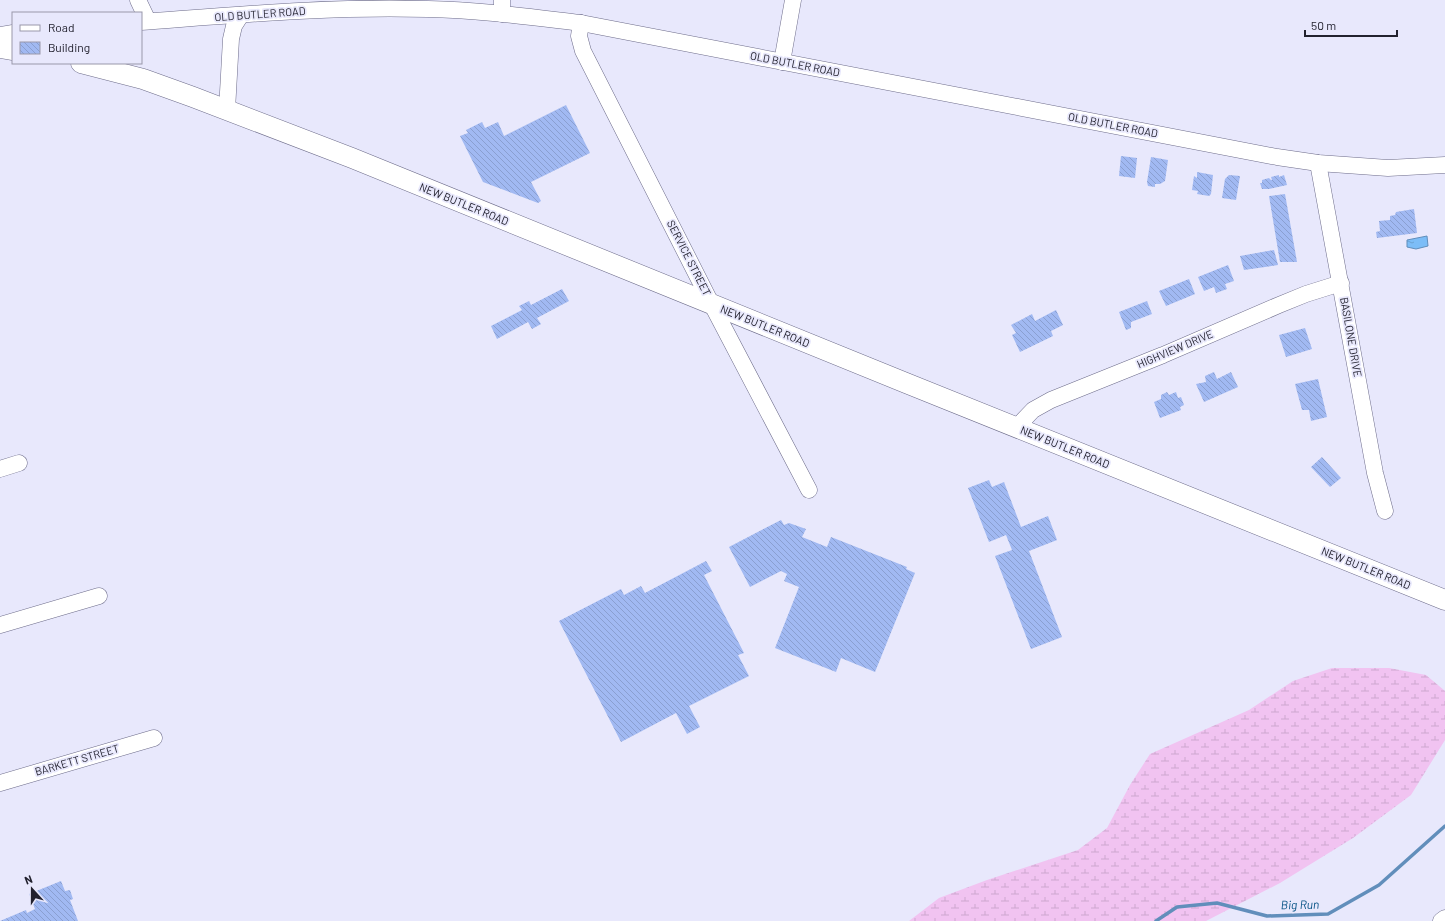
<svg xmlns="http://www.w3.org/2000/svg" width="1445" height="921" viewBox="0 0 1445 921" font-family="Barlow,sans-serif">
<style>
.wetland{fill:url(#wetland-marsh)}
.water{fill:url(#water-ripples);stroke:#618ebb}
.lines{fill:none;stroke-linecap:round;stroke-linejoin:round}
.stream{stroke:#618ebb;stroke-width:3.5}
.building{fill:url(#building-back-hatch)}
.minor-casing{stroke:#6d6c8a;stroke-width:17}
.major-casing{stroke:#6d6c8a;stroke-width:21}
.minor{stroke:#fff;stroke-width:16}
.major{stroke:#fff;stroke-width:20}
.labels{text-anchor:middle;stroke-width:3.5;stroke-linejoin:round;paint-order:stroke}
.street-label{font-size:11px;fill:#22212e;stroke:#e8e8fc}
.water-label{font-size:12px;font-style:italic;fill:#004f83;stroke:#e8e8fc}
</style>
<defs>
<pattern id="wetland-marsh" width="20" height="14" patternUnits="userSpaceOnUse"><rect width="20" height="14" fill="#f1c3f1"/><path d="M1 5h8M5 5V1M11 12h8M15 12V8" fill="none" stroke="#cea7cf"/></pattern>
<pattern id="water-ripples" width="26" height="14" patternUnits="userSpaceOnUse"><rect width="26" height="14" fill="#7cbdf7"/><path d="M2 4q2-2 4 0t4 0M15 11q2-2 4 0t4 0" fill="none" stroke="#6ba2d4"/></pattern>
<pattern id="building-back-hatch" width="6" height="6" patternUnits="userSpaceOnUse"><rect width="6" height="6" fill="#a1b9f2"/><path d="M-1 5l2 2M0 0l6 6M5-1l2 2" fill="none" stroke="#8a9fd0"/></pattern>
</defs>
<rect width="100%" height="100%" fill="#e8e8fc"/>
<path class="wetland" d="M1332,668h57l37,7 19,16v49l-34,55 -58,43 -73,45 -74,38h-297l30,-23 48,-18 91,-30 29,-22 23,-43 20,-31 99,-44 44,-29z"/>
<path class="water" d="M1427,236l1,10 -12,3 -9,-2v-7z"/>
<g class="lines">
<path class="stream" d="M1156,921l21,-14 40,-4 50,13 61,-2 51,-29 66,-59"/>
</g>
<g class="building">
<path d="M566,105l24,48 -59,29 10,19 -3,2 -55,-21 -23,-46 8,-3 -2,-3 16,-8 3,6 13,-6 6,14z"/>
<path d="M1121,156l16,2 -2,20 -16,-2z"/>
<path d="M1151,157l17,3 -3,21 -5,3h-5v3l-7,-1 -1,-4z"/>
<path d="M1197,172l16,3 -2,19 -2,2 -12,-2 1,-3 -6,-1 2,-14 3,2z"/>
<path d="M1229,175l11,1 -4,24 -14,-2 3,-19z"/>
<path d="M1279,175v2l5,-2 3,10 -18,4h-7l-2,-6h2v-3l7,-2 2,2h1l-1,-3z"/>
<path d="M1285,194l12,68h-17l-11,-66z"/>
<path d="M1414,209l3,24 -40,5 -1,-6 4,-1 -1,-10 11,-1v-4l5,-1 1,-3z"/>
<path d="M1274,250l4,15 -34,5 -4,-14z"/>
<path d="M1228,265l6,16 -9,3 2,5 -11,4 -2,-6 -10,4 -6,-14z"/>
<path d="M1189,279l6,15 -29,12 -7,-15z"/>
<path d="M562,289l7,12 -32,17 4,6 -9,5 -4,-7 -31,17 -6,-13 31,-16 -3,-4 10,-5 2,4z"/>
<path d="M1147,301l5,13 -21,8v6l-5,2 -7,-18z"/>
<path d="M1056,310l7,15 -12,6 2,5 -33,16 -8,-17 4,-2 -5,-8 21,-11 3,7z"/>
<path d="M1305,328l7,21 -26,8 -7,-22z"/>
<path d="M1214,372l3,7 14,-7 7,15 -34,15 -8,-18 10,-2 -1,-6z"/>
<path d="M1318,379l9,38 -16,4 -2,-11h-7l-7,-26z"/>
<path d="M1167,392l2,3 7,-3 2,6 3,-1 3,8 -4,2 1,3 -21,8 -6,-16 7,-3v-4z"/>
<path d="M1322,457l19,21 -11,9 -19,-20z"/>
<path d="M989,480l3,7 12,-5 17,45 27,-11 9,24 -28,11 33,86 -31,12 -36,-93 17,-6 -6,-15 -17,7 -21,-54z"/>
<path d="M781,520l3,5 5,-2 17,6 -4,8 25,10 4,-10 76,30 -1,2 9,4 -40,99 -34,-14 -5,14 -61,-24 24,-61 -15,-6 3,-7 -6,-3 -31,16 -21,-40z"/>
<path d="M706,561l6,10 -8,4 40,78 -6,2 11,21 -60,30 11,21 -13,7 -11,-21 -55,29 -62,-121 62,-32 3,6 17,-9 4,7z"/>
<path d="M61,881l4,10 5,-1 3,9 -3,1 8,21h-78l26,-11 1,3 8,-4 -6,-15z"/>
</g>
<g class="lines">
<g class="minor-casing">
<g id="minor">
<path d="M138,0l10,21"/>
<path d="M502,0v14"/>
<path d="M141,22c95,-7 191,-16 287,-13 51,1 102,8 153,14l696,134 41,6 70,5 57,-3"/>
<path d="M581,23l-2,13 4,15 129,254 97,185"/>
<path d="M0,35l13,-2"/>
<path d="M782,62l11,-62"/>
<path d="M227,110l4,-71 3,-13 7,-11"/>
<path d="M1318,163l57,310 10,38"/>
<path d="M1016,428l17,-18 18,-10 112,-45 116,-50 27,-11 35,-11"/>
<path d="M0,469l19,-6"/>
<path d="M0,625l99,-29"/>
<path d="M0,783l154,-45"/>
<path d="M1441,921l4,-3"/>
</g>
</g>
<g class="major-casing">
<g id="major">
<path d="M0,48l13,2"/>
<path d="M81,63l62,16 50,18 159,61 554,225 539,217"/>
</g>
</g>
<use href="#minor" class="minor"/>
<use href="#major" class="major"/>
</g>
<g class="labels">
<g class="street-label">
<text transform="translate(260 14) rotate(-4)" y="4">OLD BUTLER ROAD</text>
<text transform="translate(795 64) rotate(11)" y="4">OLD BUTLER ROAD</text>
<text transform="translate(1113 125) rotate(11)" y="4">OLD BUTLER ROAD</text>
<text transform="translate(464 204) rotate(22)" y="4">NEW BUTLER ROAD</text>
<text transform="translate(689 258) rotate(63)" y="4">SERVICE STREET</text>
<text transform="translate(765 326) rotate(22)" y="4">NEW BUTLER ROAD</text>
<text transform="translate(1351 337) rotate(80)" y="4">BASILONE DRIVE</text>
<text transform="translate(1175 349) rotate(-23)" y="4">HIGHVIEW DRIVE</text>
<text transform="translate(1065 447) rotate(22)" y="4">NEW BUTLER ROAD</text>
<text transform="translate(1366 568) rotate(22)" y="4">NEW BUTLER ROAD</text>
<text transform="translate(77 760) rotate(-16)" y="4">BARKETT STREET</text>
</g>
<g class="water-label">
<text transform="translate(1300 905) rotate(-1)" y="4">Big Run</text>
</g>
</g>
<rect x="12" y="12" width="130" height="52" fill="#e8e8fc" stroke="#9998aa"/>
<rect x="20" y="25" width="20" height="6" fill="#ffffff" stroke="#9998aa"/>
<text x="48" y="32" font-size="12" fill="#22212e">Road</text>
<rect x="20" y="42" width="20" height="12" fill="url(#building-back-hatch)" stroke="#9998aa"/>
<text x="48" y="52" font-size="12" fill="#22212e">Building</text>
<g transform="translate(32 889) rotate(339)" stroke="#e8e8fc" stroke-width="3" paint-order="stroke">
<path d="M0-3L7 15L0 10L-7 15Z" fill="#22212e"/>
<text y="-6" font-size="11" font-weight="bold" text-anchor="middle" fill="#22212e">N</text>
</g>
<path d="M1305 30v6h92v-6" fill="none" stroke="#22212e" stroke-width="2"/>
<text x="1311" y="30" font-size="12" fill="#22212e" stroke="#e8e8fc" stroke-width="3" paint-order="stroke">50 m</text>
</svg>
